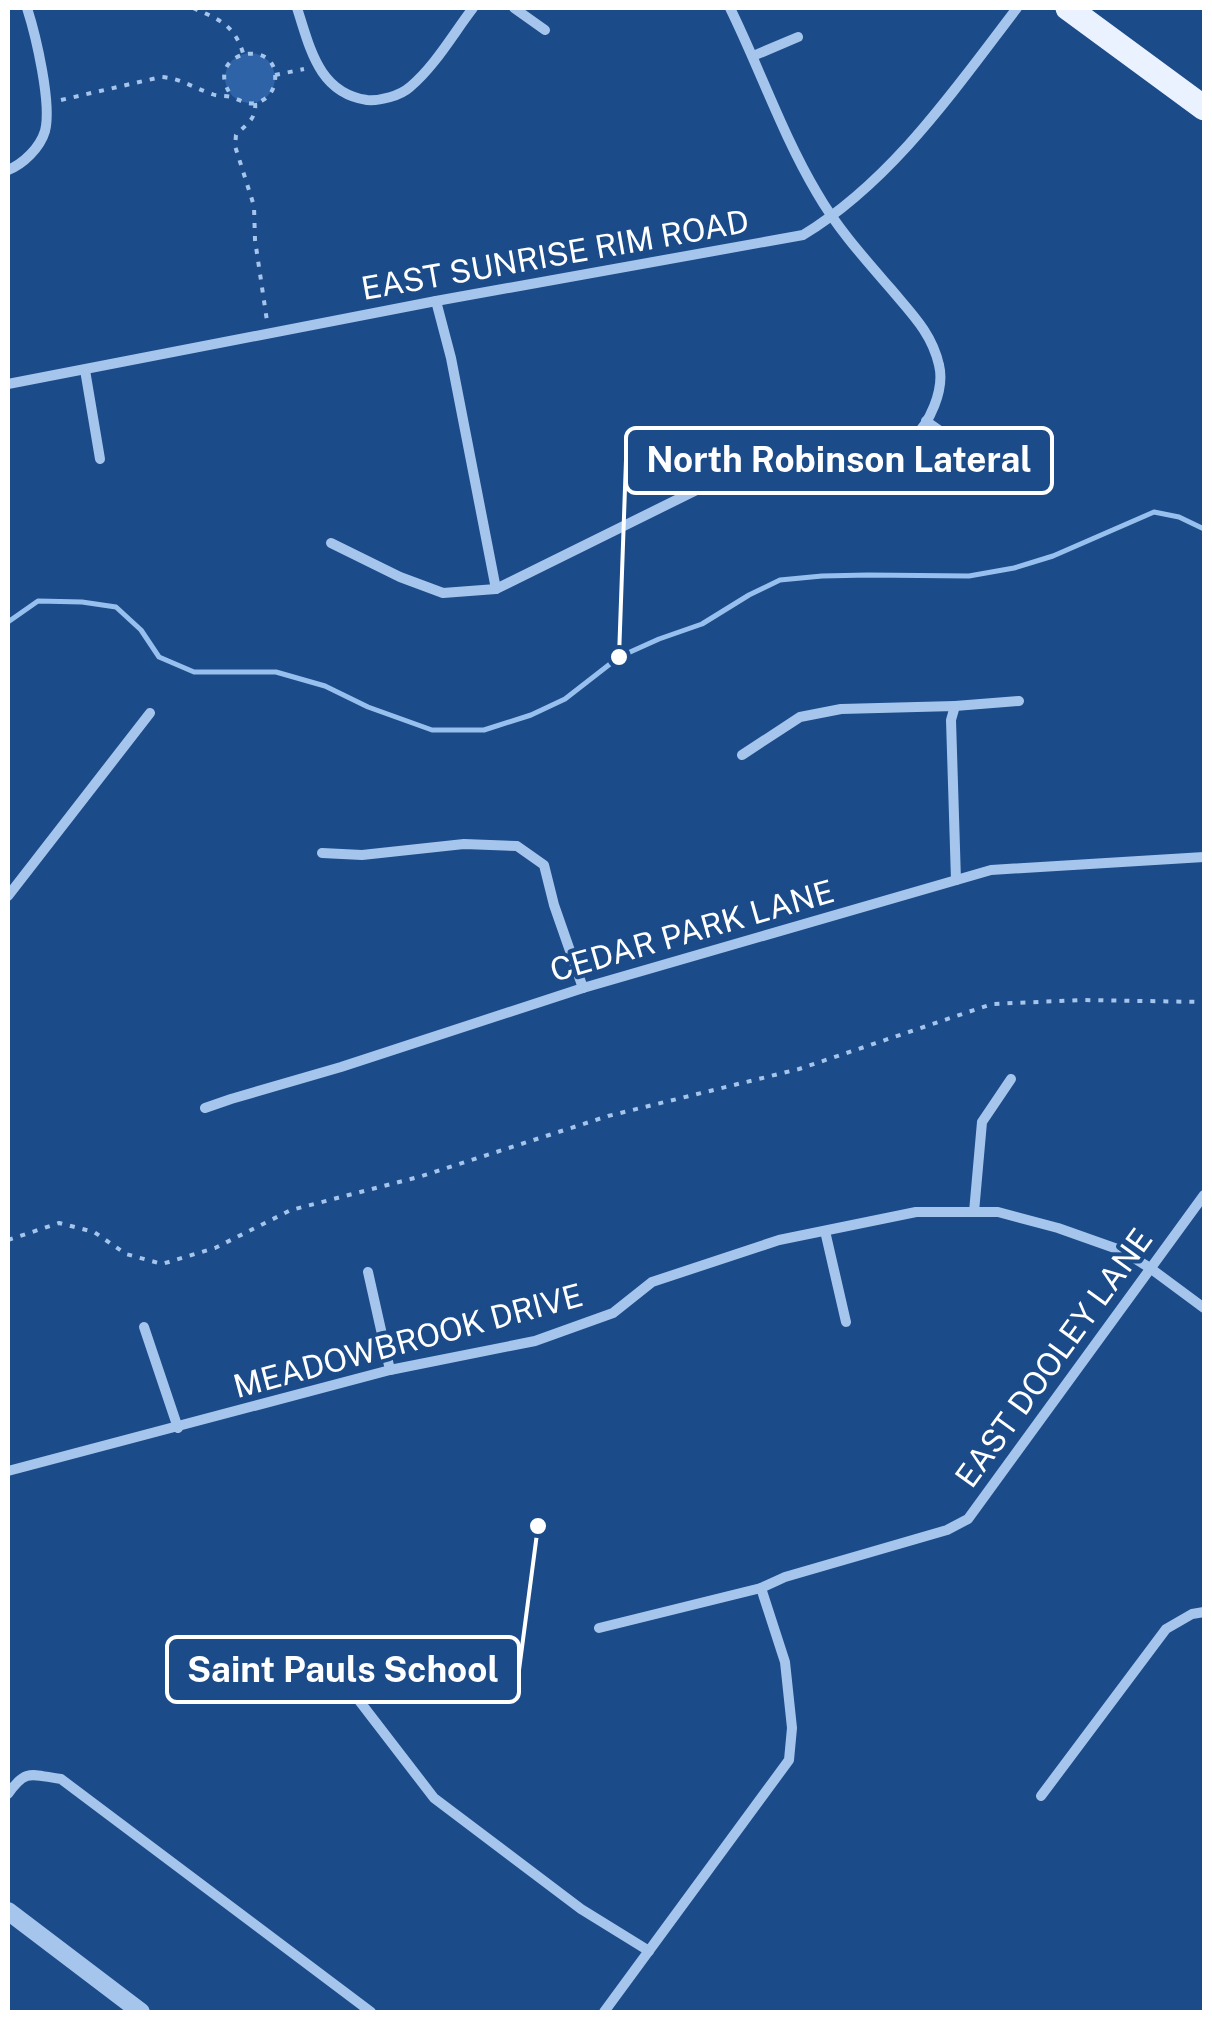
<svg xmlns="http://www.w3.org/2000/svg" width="1212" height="2020" viewBox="0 0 1212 2020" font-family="'Public Sans',sans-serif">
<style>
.green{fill:#2e64a7}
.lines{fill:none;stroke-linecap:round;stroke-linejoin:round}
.stream{stroke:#98c0ee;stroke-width:5}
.path{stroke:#a5c5ec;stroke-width:4;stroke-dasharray:5 8;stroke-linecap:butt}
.minor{stroke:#a5c5ec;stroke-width:10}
.tertiary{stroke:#a5c5ec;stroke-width:18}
.primary{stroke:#eaf2ff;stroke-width:25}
.labels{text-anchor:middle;stroke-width:8;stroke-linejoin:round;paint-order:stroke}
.street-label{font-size:32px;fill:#fff;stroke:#1b4b89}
.leader{fill:none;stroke:#fff;stroke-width:4}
.callout-dot{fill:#fff;stroke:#1b4b89;stroke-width:4}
.callout{fill:#1b4b89;stroke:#fff;stroke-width:4}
.callout-label{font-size:35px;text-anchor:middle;font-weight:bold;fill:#fff}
</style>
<rect width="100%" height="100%" fill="#1b4b89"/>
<circle class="green" cx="250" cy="78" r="25"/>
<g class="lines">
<path class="stream" d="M8,622l30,-21 44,1 34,5 25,23 18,27 35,15h82l49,14 43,21 64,23h52l47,-15 34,-16 54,-42 40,-18 43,-15 47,-29 31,-15 42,-4 46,-1 101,1 45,-8 39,-12 101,-44 25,5 25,12"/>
<g class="path">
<path d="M193,8c25,11 41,16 50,45"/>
<path d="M275,75l29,-6"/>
<path d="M61,100l100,-23c19,1 33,11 51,17 7,3 16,1 22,4 10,4 17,9 29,2 7,-4 11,-11 12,-19 5,-46 -74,-29 -44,14"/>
<path d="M255,103c2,16 -9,21 -19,32l-1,11 19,60 1,34 12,81"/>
<path d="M8,1240l51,-17 35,9 32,22 36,10 53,-16 76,-38 131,-34 186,-60 191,-47 193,-65 90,-4 122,2"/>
</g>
<g class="minor">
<path d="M297,8c13,39 21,85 70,92 13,1 33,-4 43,-13 25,-21 43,-53 63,-79"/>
<path d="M514,8l31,22"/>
<path d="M753,56l45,-19"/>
<path d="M8,170c15,-6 32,-22 37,-39 7,-27 -9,-95 -18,-123"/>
<path d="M436,301l15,57 45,231 239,-118c11,-5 24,-11 35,-13 38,-6 110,9 141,-18 19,-16 34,-51 28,-75 -7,-32 -28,-52 -48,-76 -26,-30 -54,-61 -74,-96 -35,-59 -57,-124 -87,-185"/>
<path d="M85,370l15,89"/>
<path d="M8,384l428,-83 367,-66c89,-54 152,-146 214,-227"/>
<path d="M926,421l27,19"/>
<path d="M331,543l69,34 43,16 53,-4"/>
<path d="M955,706l64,-5"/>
<path d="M742,755l58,-38 41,-8 114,-3 -4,14 5,160"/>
<path d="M322,853l40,2 102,-11 53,2 27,19 10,40 29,83"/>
<path d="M8,896l142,-183"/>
<path d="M205,1108l26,-9 110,-32 242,-79 408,-118 213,-13"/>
<path d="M974,1212l8,-90 29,-43"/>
<path d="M825,1231l21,91"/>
<path d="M368,1272l22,98"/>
<path d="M144,1327l34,101"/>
<path d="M8,1471l382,-101 145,-29 78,-28 39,-31 127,-42 137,-28h82l60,16 65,23 27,17 54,40"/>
<path d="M599,1628l162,-40 24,-11 162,-47 21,-11 236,-324"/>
<path d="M344,1681l90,117 147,111 68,42"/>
<path d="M8,1794c18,-26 24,-19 53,-15l310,233"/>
<path d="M1041,1796l125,-167 26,-15 12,-2"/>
<path d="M604,2012l185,-252 3,-32 -7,-66 -24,-74"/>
</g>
<path class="tertiary" d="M8,1911l133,101"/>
<path class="primary" d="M1068,8l136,100"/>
</g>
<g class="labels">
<g class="street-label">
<text transform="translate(555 255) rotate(-10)" y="11">EAST SUNRISE RIM ROAD</text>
<text transform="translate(692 931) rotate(-16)" y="11">CEDAR PARK LANE</text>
<text transform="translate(408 1341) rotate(-15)" y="11">MEADOWBROOK DRIVE</text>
<text transform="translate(1054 1358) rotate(-54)" y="11">EAST DOOLEY LANE</text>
</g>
</g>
<path class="leader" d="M619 657L626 460M538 1526L519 1670"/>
<g class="callout-dot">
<circle cx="619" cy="657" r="10"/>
<circle cx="538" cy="1526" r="10"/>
</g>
<g class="callout">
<rect x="626" y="428" width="426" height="65" rx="10"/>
<rect x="167" y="1637" width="352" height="65" rx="10"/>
</g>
<g class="callout-label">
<text x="839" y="472">North Robinson Lateral</text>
<text x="343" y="1682">Saint Pauls School</text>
</g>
<rect width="1212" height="2020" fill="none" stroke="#ffffff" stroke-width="20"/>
</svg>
